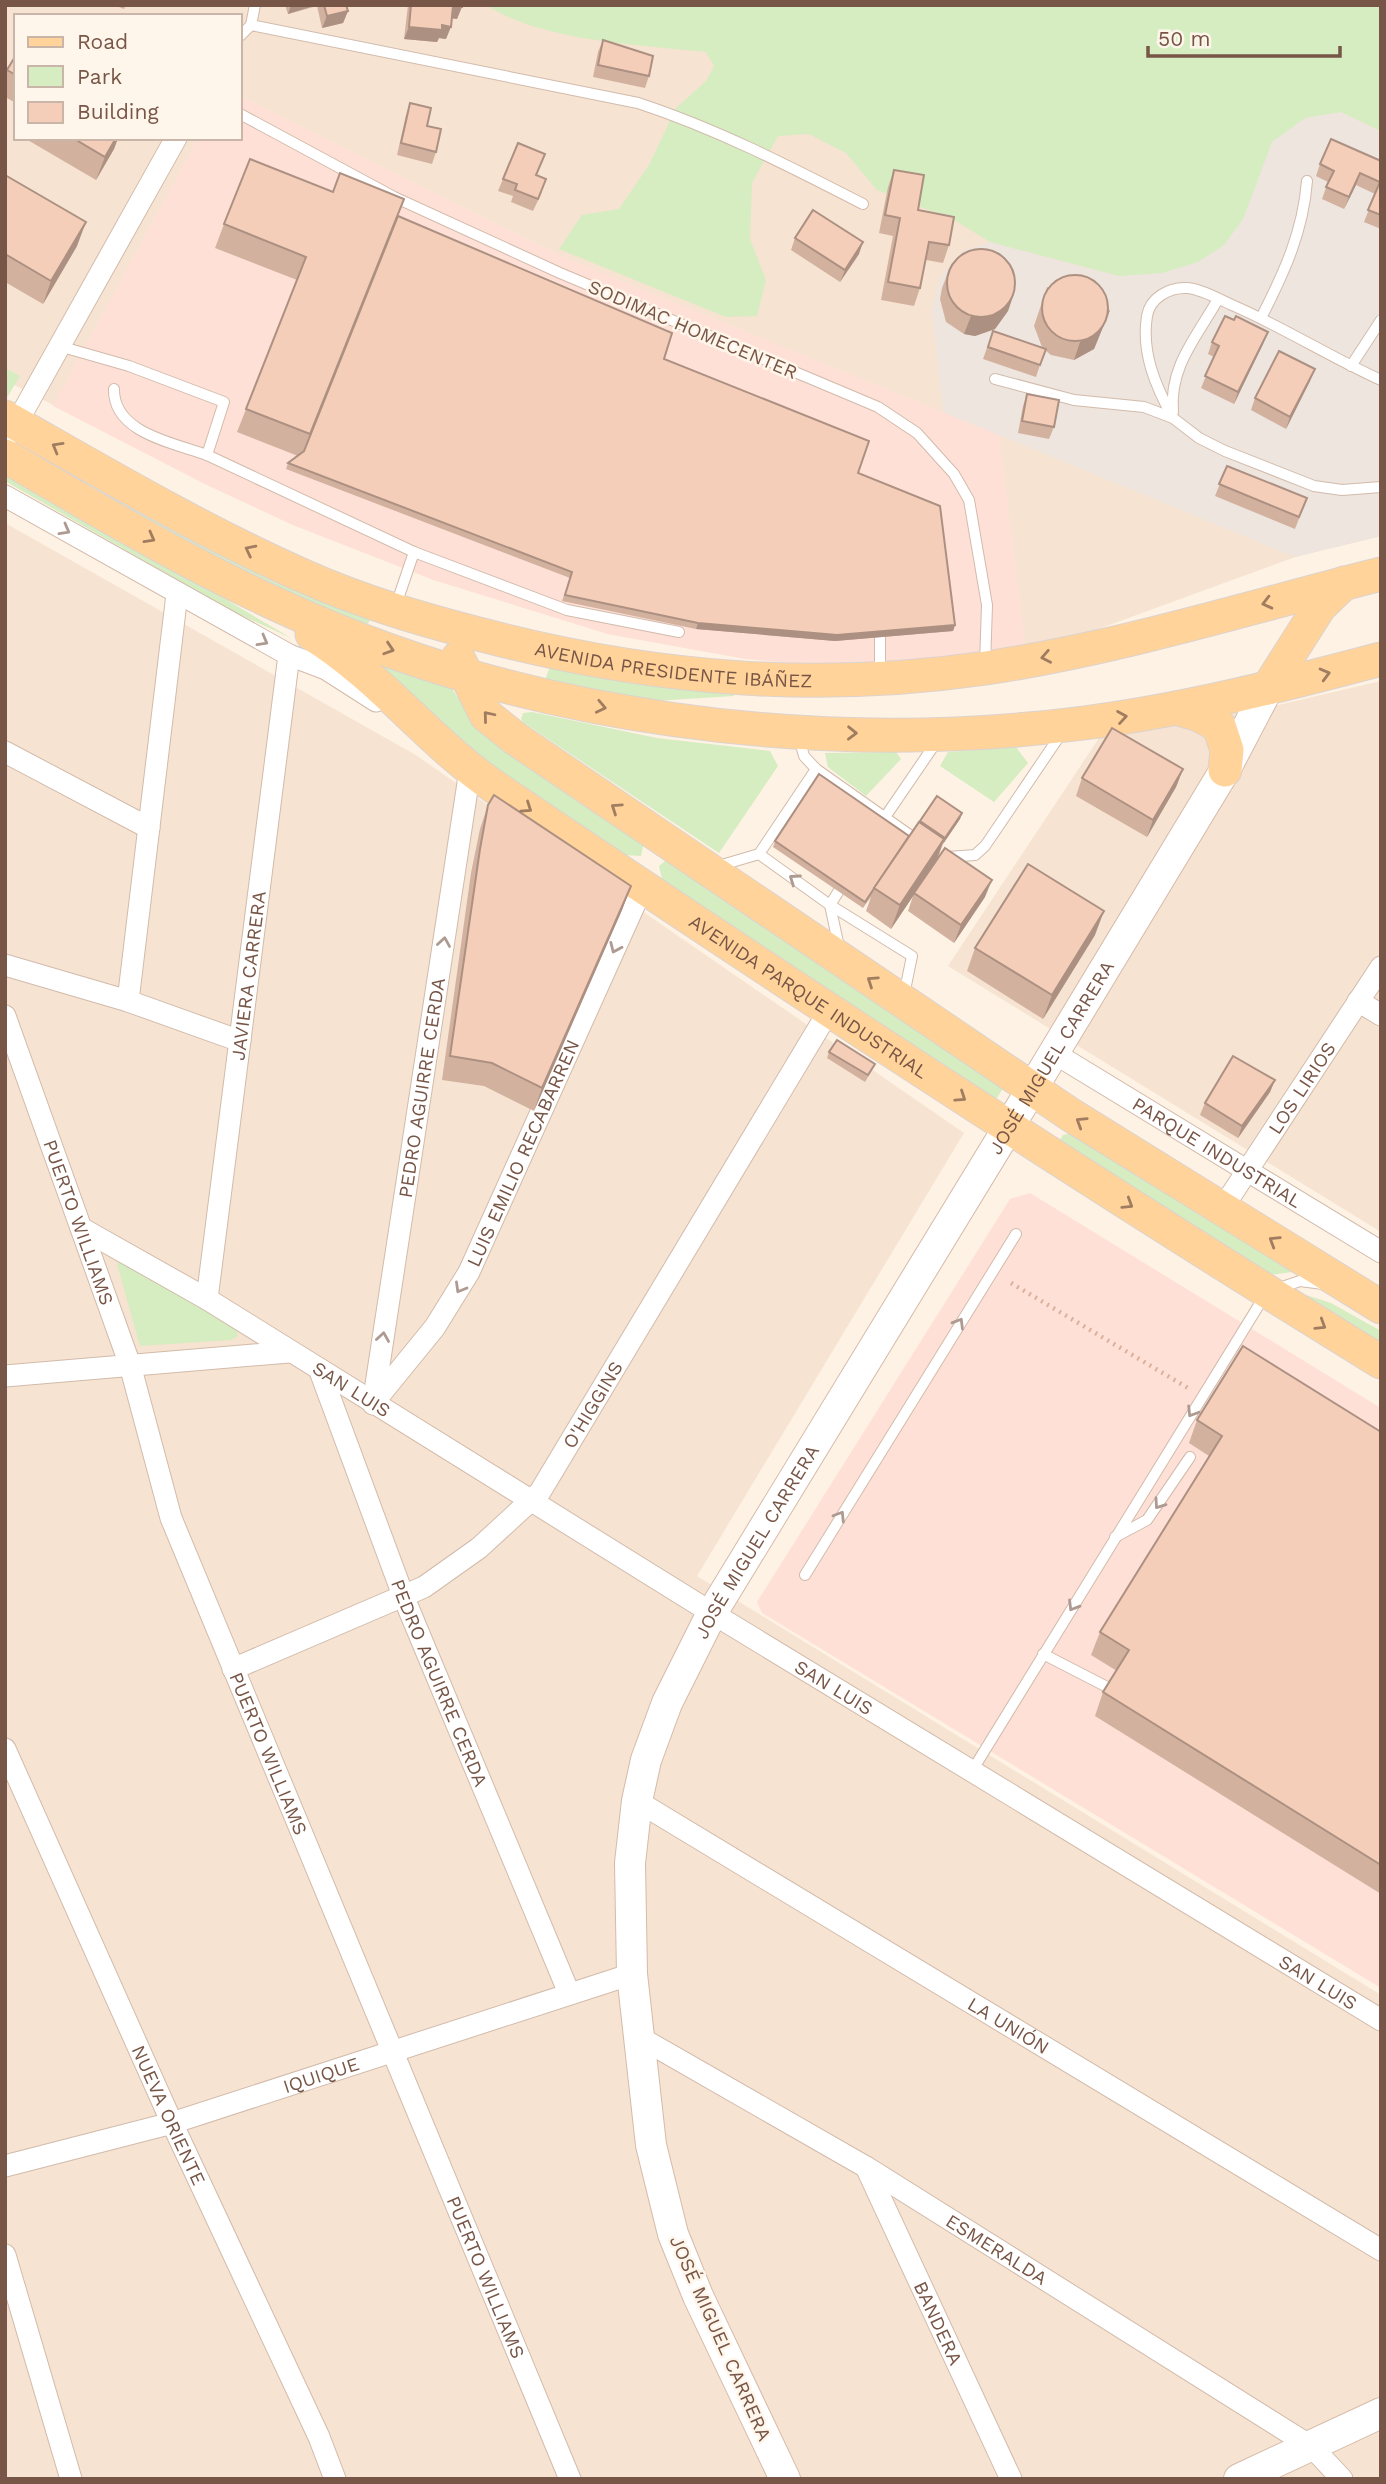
<svg xmlns="http://www.w3.org/2000/svg" width="1386" height="2484" viewBox="0 0 1386 2484" font-family="'Work Sans',sans-serif">
<style>
.residential{fill:#f6e3d1;fill-rule:evenodd}
.commercial{fill:#ffe0d7}
.industrial{fill:#ede5de}
.green{fill:#d5edc1}
.lines{fill:none;stroke-linecap:round;stroke-linejoin:round}
.lane-casing{stroke:#d2bbab;stroke-width:12}
.street-casing{stroke:#d2bbab;stroke-width:23}
.secondary-casing{stroke:#d6baa9;stroke-width:32}
.primary-casing{stroke:#dcd3cf;stroke-width:35}
.path{stroke:#dab19c;stroke-width:4.5;stroke-dasharray:2 5;stroke-linecap:butt}
.lane{stroke:#fff;stroke-width:10}
.street{stroke:#fff;stroke-width:21}
.secondary{stroke:#fff;stroke-width:30}
.primary{stroke:#ffd399;stroke-width:33}
.wall{fill:#d3b19f}
.shaded-wall{fill:#ac9082}
.building{fill:#f5ceb9;stroke:#ac9082;stroke-width:2}
.oneway{stroke:#a07c60}
.oneway2{stroke:#ae9a91}
.labels{text-anchor:middle;stroke-width:5;stroke-linejoin:round;paint-order:stroke}
.street-label{font-size:19px;fill:#785647;stroke:#fff6eb}
</style>
<rect width="100%" height="100%" fill="#fef2e4"/>
<g class="residential">
<path d="M5,5h1376v531l-86,21 -205,75 -65,13 -279,14 -138,-25 -174,-54 -141,-55 -88,-41 -200,-104zM16,16h224v122h-224z"/>
<path d="M5,523l409,231 550,379 -267,443 684,419v484h-1376z"/>
<path d="M1381,681v551l-433,-266 153,-231 148,-23z"/>
</g>
<g class="commercial">
<path d="M240,96l321,160 438,179 26,210 -70,12 -77,6 -74,1 -58,-5 -138,-25 -174,-54 -141,-55 -88,-41 -152,-78 145,-268h42z"/>
<path d="M1030,1193l351,215v580l-619,-375 -5,-11 253,-403z"/>
</g>
<path class="industrial" d="M1341,112l40,20v404l-86,21 -352,-145 -11,-103 8,-32 24,-27 26,-8 128,34 125,-57 29,-78 33,-23z"/>
<g class="green">
<path d="M486,5h895v126l-40,-19 -36,6 -33,24 -29,77 -19,26 -26,17 -36,11 -43,3 -129,-34 -36,-22 -77,-30 -31,-37 -37,-19 -31,2 -26,47 -2,56 16,41 -9,36 -31,1 -167,-68 23,-34 37,-6 30,-44 27,-57 30,-27 8,-15 -8,-14c-69,-8 -161,-10 -220,-47z"/>
<path d="M5,368l15,8 -15,25z"/>
<path d="M5,469l286,169 -61,-28 -225,-129z"/>
<path d="M105,494l163,85 102,41 -4,7 -45,-16 -220,-112z"/>
<path d="M353,651l97,35 20,29 174,127 -3,14 -17,-1 -159,-107z"/>
<path d="M551,664l183,30v2l-80,5 -109,-21z"/>
<path d="M532,712l125,26 113,13 8,15 -59,87 -195,-130 -3,-4 2,-6z"/>
<path d="M1016,747l12,16 -34,39 -54,-36 8,-14z"/>
<path d="M896,752l5,7 -35,37 -38,-29 -3,-14z"/>
<path d="M666,860l337,228 -10,17 -331,-226 -3,-13z"/>
<path d="M1072,1133l217,135 3,4 -30,4 -202,-136 3,-5z"/>
<path d="M120,1257l116,72 2,7 -7,4 -91,6 -23,-82z"/>
<path d="M1297,1292l34,11 50,28v19z"/>
</g>
<g class="lines">
<g class="lane-casing">
<g id="lane">
<path d="M251,25l387,78c79,26 151,63 225,101"/>
<path d="M240,36l11,-11 4,-20"/>
<path d="M240,114l154,83 166,76 318,134 39,26 37,41 15,26 18,105 -2,60"/>
<path d="M1261,318c23,-45 42,-86 46,-137"/>
<path d="M59,346l70,20 95,36 -17,53 207,97 -18,53"/>
<path d="M1351,366l30,-46"/>
<path d="M995,379l79,21 70,7 29,11 26,20 26,13 89,35 28,4 39,-3"/>
<path d="M114,389c-1,44 60,54 93,66"/>
<path d="M1173,412c-4,-46 24,-75 45,-113"/>
<path d="M1173,418c-17,-31 -32,-65 -26,-102 3,-18 22,-29 40,-28 14,1 32,11 45,17 51,22 98,52 149,75"/>
<path d="M414,552l153,58 112,22"/>
<path d="M880,637v38"/>
<path d="M798,734l6,22 12,13 105,74"/>
<path d="M881,823l56,-82"/>
<path d="M759,854l71,51 82,51 -8,39"/>
<path d="M948,857l27,-2 10,-9 78,-115"/>
<path d="M715,867l44,-13 57,-85"/>
<path d="M839,947l-9,-42 15,-24"/>
<path d="M1115,1537l32,-17 43,-63"/>
<path d="M805,1575l211,-341"/>
<path d="M1043,1654l68,35"/>
<path d="M972,1771l295,-479 33,-11 23,3"/>
</g>
</g>
<g class="street-casing">
<g id="street">
<path d="M11,433l165,-295"/>
<path d="M5,496l284,159 37,14 50,32"/>
<path d="M5,752l144,76"/>
<path d="M5,965l123,36 112,40"/>
<path d="M128,1001l49,-407"/>
<path d="M1358,1001l23,14"/>
<path id="s1" d="M5,1016l125,349 41,153 399,961"/>
<path id="s2" d="M1054,1053l327,199"/>
<path id="s3" d="M1222,1209l159,-242"/>
<path id="s4" d="M81,1228l126,71 505,314 669,407"/>
<path id="s5" d="M207,1299l82,-644"/>
<path id="s6" d="M320,1371l84,227 165,395"/>
<path d="M5,1376l284,-24"/>
<path id="s7" d="M374,1402l61,-75 34,-55 174,-386"/>
<path id="s8" d="M373,1404l97,-634 -9,-6"/>
<path id="s9" d="M233,1669l191,-82 55,-39 61,-56 290,-483"/>
<path id="s10" d="M5,1749l167,374 147,314 16,42"/>
<path id="s11" d="M637,1801l744,449"/>
<path id="s12" d="M639,2037l227,130 446,280 30,32"/>
<path id="s13" d="M5,2166l167,-43 460,-149"/>
<path id="s14" d="M866,2167l145,312"/>
<path d="M5,2255l66,224"/>
</g>
</g>
<g class="secondary-casing">
<g id="secondary">
<path id="s15" d="M785,2479l-87,-183 -25,-62 -22,-89 -19,-171 -2,-111 7,-62 9,-41 21,-57 45,-90 326,-534 187,-309 43,-82"/>
<path d="M1239,2479l142,-66"/>
</g>
</g>
<g class="primary-casing">
<g id="primary">
<path id="s16" d="M5,417c97,55 193,112 294,157 64,29 131,48 199,65 163,41 322,53 488,29 134,-20 264,-61 395,-94"/>
<path d="M5,456c89,52 179,106 273,149 245,114 539,152 806,118 101,-13 199,-38 297,-64"/>
<path id="s17" d="M312,634c69,43 118,109 184,154 292,197 586,390 885,574"/>
<path d="M458,658l28,57 30,24 555,376 310,192"/>
<path d="M1268,688l52,-82 24,-23"/>
<path d="M1176,708l23,7 20,11 8,24 -2,20"/>
</g>
</g>
<path class="path" d="M1011,1283l177,105"/>
<use href="#lane" class="lane"/>
<use href="#street" class="street"/>
<use href="#secondary" class="secondary"/>
<use href="#primary" class="primary"/>
</g>
<g class="wall">
<path d="M114,5h12l-2,4z"/>
<path d="M285,5h61l2,6 -5,12 -21,5 -5,-22 -29,8z"/>
<path d="M408,5h54l-5,14 -5,-1 -6,21 -7,-1 -2,4 -33,-3z"/>
<path d="M603,40l46,36 -4,12 -52,-11 5,-25z"/>
<path d="M16,55v48l-11,-6v-23z"/>
<path d="M410,103l26,49 -4,12 -35,-9 9,-40z"/>
<path d="M118,138l-4,11 -18,31 -70,-41z"/>
<path d="M1381,161v68l-17,-7 11,-28 -19,-9 -12,24 -22,-10 6,-17 -12,-6 4,-12z"/>
<path d="M894,170l24,40 31,35 -6,18 -17,-3 -6,28 -6,18 -33,-6 12,-64 -14,-3 9,-46z"/>
<path d="M5,175l72,71 -34,58 -38,-22z"/>
<path d="M537,175l5,17 -9,19 -22,-9 2,-6 -15,-5 5,-12z"/>
<path d="M333,192l65,24 266,143 194,114 97,152 -2,6 -118,10 -139,-12 -134,-28 8,-23 -284,-109 2,-6 10,-7 -61,-24 60,-152 -82,-32 9,-24z"/>
<path d="M795,238l64,16 -19,28 -49,-32z"/>
<path d="M949,270l65,23 -6,18 -13,18 -20,7 -11,-2 -18,-12 -6,-23 2,-11z"/>
<path d="M1047,287l63,23 -16,39 -20,11 -23,-5 -6,-5 -9,27 -53,-18 10,-28 49,16 -8,-21z"/>
<path d="M1212,342l51,2 -29,60 -33,-16 13,-31 -6,-3z"/>
<path d="M1310,381l-24,48 -35,-19 4,-12z"/>
<path d="M1027,394l27,33 -5,12 -31,-6 5,-27z"/>
<path d="M1227,466l80,32 -12,31 -80,-33z"/>
<path d="M1183,769l-7,18 -29,50 -71,-41 6,-18z"/>
<path d="M488,805l143,81 -9,24 -88,201 -50,-25 -42,-6 29,-207 9,-44z"/>
<path d="M962,813l-2,6 -17,25 -6,16 48,37 -31,46 -46,-32 5,-15 -22,33 -25,-18 5,-14 -8,11 -90,-61 2,-6 134,-5 11,-15z"/>
<path d="M1095,935l-52,84 -76,-48 8,-23z"/>
<path d="M829,1052l46,12 -3,6 -7,12 -38,-24z"/>
<path d="M1275,1080l-5,12 -32,46 -38,-23 5,-12z"/>
<path d="M1197,1420l184,12v462l-286,-178 8,-24 14,-21 -26,-16 9,-23 109,-176 -20,-13z"/>
</g>
<g class="shaded-wall">
<path d="M291,5h26l-29,9z"/>
<path d="M453,6l9,1 -5,12 -8,-1z"/>
<path d="M348,11l-5,12 -21,5 5,-12z"/>
<path d="M442,25l9,2 -5,12 -7,-1 -2,4 -33,-3 5,-12z"/>
<path d="M116,138h2l-4,11 -18,31 9,-23z"/>
<path d="M1360,173l-4,12 -12,24 5,-12z"/>
<path d="M86,222l-9,24 -34,58 8,-23z"/>
<path d="M863,242l-4,12 -19,28 5,-12z"/>
<path d="M1014,293l-6,18 -13,18 -20,7 -11,-2 7,-18z"/>
<path d="M1110,310l-16,39 -20,11 6,-18z"/>
<path d="M1268,332l-5,12 -29,60 4,-12z"/>
<path d="M1315,369l-5,12 -24,48 4,-12z"/>
<path d="M698,623l257,2 -2,6 -118,10 -139,-12z"/>
<path d="M1183,769l-7,18 -29,50 6,-17z"/>
<path d="M962,813l-2,6 -17,25 2,-6z"/>
<path d="M944,839l-8,23 -45,67 9,-24z"/>
<path d="M992,880l-7,17 -31,46 7,-18z"/>
<path d="M631,886l-9,24 -88,201 8,-23z"/>
<path d="M1104,911l-9,24 -52,84 9,-24z"/>
<path d="M1275,1080l-5,12 -32,46 4,-12z"/>
</g>
<g class="building">
<path d="M324,5h22l2,6 -21,5z"/>
<path d="M411,5h51v2l-9,-1 -2,21 -9,-2v5l-33,-3z"/>
<path d="M603,40l50,16 -4,20 -51,-11z"/>
<path d="M16,55v20l-9,-5z"/>
<path d="M410,103l21,5 -4,18 14,3 -5,23 -35,-9z"/>
<path d="M73,138h43l-11,19z"/>
<path d="M1331,139l50,22v54l-13,-5 12,-28 -20,-9 -11,24 -23,-10 8,-16 -14,-7z"/>
<path d="M518,143l27,11 -9,21 10,4 -8,20 -23,-9 2,-6 -14,-5z"/>
<path d="M250,159l83,33 7,-19 64,26 -94,235 -64,-25 60,-152 -82,-33z"/>
<path d="M894,170l30,5 -6,35 36,7 -5,28 -20,-3 -9,46 -32,-6 12,-64 -15,-3z"/>
<path d="M5,175l81,47 -35,59 -46,-27z"/>
<path d="M813,210l50,32 -18,28 -50,-32z"/>
<path d="M398,216l274,117 -8,26 205,82 -11,32 82,33 15,119 -118,10 -139,-12 -133,-28 7,-23 -284,-109 16,-12z"/>
<circle cx="981" cy="283" r="34"/>
<circle cx="1075" cy="308" r="33"/>
<path d="M1225,316l9,4 2,-4 32,16 -30,60 -33,-16 14,-30 -7,-4z"/>
<path d="M993,331l53,18 -6,16 -52,-18z"/>
<path d="M1279,351l36,18 -25,48 -35,-19z"/>
<path d="M1027,394l32,6 -5,27 -32,-6z"/>
<path d="M1227,466l80,32 -8,19 -80,-33z"/>
<path d="M1112,728l71,41 -30,51 -71,-42z"/>
<path d="M819,774l90,62 -44,66 -90,-61z"/>
<path d="M494,795l137,91 -89,202 -50,-25 -42,-7 30,-207 8,-44z"/>
<path d="M937,796l25,17 -17,25 -25,-17z"/>
<path d="M919,822l25,17 -44,66 -26,-17z"/>
<path d="M945,848l47,32 -31,45 -47,-32z"/>
<path d="M1028,864l76,47 -52,84 -77,-47z"/>
<path d="M837,1040l38,24 -7,11 -39,-23z"/>
<path d="M1233,1056l42,24 -33,46 -37,-23z"/>
<path d="M1243,1346l138,86v433l-278,-173 26,-42 -29,-18 122,-196 -25,-16z"/>
</g>
<defs><path id="oneway-chevron" d="M-2-3.5L2.5 0L-2 3.5" fill="none" stroke-width="1.6" stroke-linecap="round" stroke-linejoin="round" transform="scale(1.75)"/></defs>
<g class="oneway">
<use href="#oneway-chevron" transform="translate(57 447) rotate(-150)"/>
<use href="#oneway-chevron" transform="translate(150 538) rotate(29)"/>
<use href="#oneway-chevron" transform="translate(250 550) rotate(-153)"/>
<use href="#oneway-chevron" transform="translate(1267 603) rotate(166)"/>
<use href="#oneway-chevron" transform="translate(389 649) rotate(18)"/>
<use href="#oneway-chevron" transform="translate(1046 657) rotate(169)"/>
<use href="#oneway-chevron" transform="translate(1325 674) rotate(-15)"/>
<use href="#oneway-chevron" transform="translate(601 707) rotate(12)"/>
<use href="#oneway-chevron" transform="translate(488 716) rotate(-130)"/>
<use href="#oneway-chevron" transform="translate(1122 717) rotate(-9)"/>
<use href="#oneway-chevron" transform="translate(852 733) rotate(1)"/>
<use href="#oneway-chevron" transform="translate(527 808) rotate(34)"/>
<use href="#oneway-chevron" transform="translate(616 808) rotate(-146)"/>
<use href="#oneway-chevron" transform="translate(872 981) rotate(-146)"/>
<use href="#oneway-chevron" transform="translate(961 1097) rotate(34)"/>
<use href="#oneway-chevron" transform="translate(1081 1122) rotate(-148)"/>
<use href="#oneway-chevron" transform="translate(1128 1204) rotate(32)"/>
<use href="#oneway-chevron" transform="translate(1274 1241) rotate(-148)"/>
<use href="#oneway-chevron" transform="translate(1321 1325) rotate(32)"/>
</g>
<g class="oneway2">
<use href="#oneway-chevron" transform="translate(65 530) rotate(29)"/>
<use href="#oneway-chevron" transform="translate(263 641) rotate(29)"/>
<use href="#oneway-chevron" transform="translate(794 879) rotate(-145)"/>
<use href="#oneway-chevron" transform="translate(444 942) rotate(-81)"/>
<use href="#oneway-chevron" transform="translate(615 948) rotate(114)"/>
<use href="#oneway-chevron" transform="translate(460 1288) rotate(120)"/>
<use href="#oneway-chevron" transform="translate(959 1323) rotate(-59)"/>
<use href="#oneway-chevron" transform="translate(383 1337) rotate(-81)"/>
<use href="#oneway-chevron" transform="translate(1192 1412) rotate(122)"/>
<use href="#oneway-chevron" transform="translate(1159 1504) rotate(125)"/>
<use href="#oneway-chevron" transform="translate(840 1516) rotate(-58)"/>
<use href="#oneway-chevron" transform="translate(1073 1606) rotate(121)"/>
</g>
<g class="labels">
<g class="street-label">
<text transform="translate(693 329) rotate(23)" y="7">SODIMAC HOMECENTER</text>
<text dy="7" stroke="none"><textPath href="#s16" startOffset="721">AVENIDA PRESIDENTE IBÁÑEZ</textPath></text>
<text dy="7" stroke="none"><textPath href="#s5" startOffset="326">JAVIERA CARRERA</textPath></text>
<text dy="7" stroke="none"><textPath href="#s17" startOffset="616">AVENIDA PARQUE INDUSTRIAL</textPath></text>
<text dy="7" stroke="none"><textPath href="#s15" startOffset="1561">JOSÉ MIGUEL CARRERA</textPath></text>
<text dy="7" stroke="none"><textPath href="#s8" startOffset="320">PEDRO AGUIRRE CERDA</textPath></text>
<text dy="7" stroke="none"><textPath href="#s3" startOffset="145">LOS LIRIOS</textPath></text>
<text dy="7" stroke="none"><textPath href="#s2" startOffset="191">PARQUE INDUSTRIAL</textPath></text>
<text dy="7" stroke="none"><textPath href="#s7" startOffset="292">LUIS EMILIO RECABARREN</textPath></text>
<text dy="7" stroke="none"><textPath href="#s1" startOffset="219">PUERTO WILLIAMS</textPath></text>
<text dy="7" stroke="none"><textPath href="#s4" startOffset="315">SAN LUIS</textPath></text>
<text dy="7" stroke="none"><textPath href="#s9" startOffset="460">O'HIGGINS</textPath></text>
<text dy="7" stroke="none"><textPath href="#s15" startOffset="994">JOSÉ MIGUEL CARRERA</textPath></text>
<text dy="7" stroke="none"><textPath href="#s6" startOffset="334">PEDRO AGUIRRE CERDA</textPath></text>
<text dy="7" stroke="none"><textPath href="#s4" startOffset="882">SAN LUIS</textPath></text>
<text dy="7" stroke="none"><textPath href="#s1" startOffset="784">PUERTO WILLIAMS</textPath></text>
<text dy="7" stroke="none"><textPath href="#s4" startOffset="1449">SAN LUIS</textPath></text>
<text dy="7" stroke="none"><textPath href="#s11" startOffset="434">LA UNIÓN</textPath></text>
<text dy="7" stroke="none"><textPath href="#s13" startOffset="329">IQUIQUE</textPath></text>
<text dy="7" stroke="none"><textPath href="#s10" startOffset="401">NUEVA ORIENTE</textPath></text>
<text dy="7" stroke="none"><textPath href="#s12" startOffset="416">ESMERALDA</textPath></text>
<text dy="7" stroke="none"><textPath href="#s1" startOffset="1351">PUERTO WILLIAMS</textPath></text>
<text dy="7" stroke="none"><textPath href="#s14" startOffset="172">BANDERA</textPath></text>
<text transform="translate(721 2338) rotate(66)" y="7">JOSÉ MIGUEL CARRERA</text>
</g>
</g>
<rect width="1386" height="2484" fill="none" stroke="#785647" stroke-width="14"/>
<rect x="14" y="14" width="228" height="126" fill="#fff6eb" stroke="#c9b6a9" stroke-width="2"/>
<rect x="28" y="37" width="35" height="10" fill="#ffd399" stroke="#c9b6a9" stroke-width="2"/>
<text x="77" y="49" font-size="21" fill="#785647">Road</text>
<rect x="28" y="66" width="35" height="21" fill="#d5edc1" stroke="#c9b6a9" stroke-width="2"/>
<text x="77" y="84" font-size="21" fill="#785647">Park</text>
<rect x="28" y="102" width="35" height="21" fill="#f5ceb9" stroke="#c9b6a9" stroke-width="2"/>
<text x="77" y="119" font-size="21" fill="#785647">Building</text>
<path d="M1148 46v10h192v-10" fill="none" stroke="#785647" stroke-width="3.5"/>
<text x="1158" y="46" font-size="21" fill="#785647" stroke="#fff6eb" stroke-width="5" paint-order="stroke">50 m</text>
</svg>
